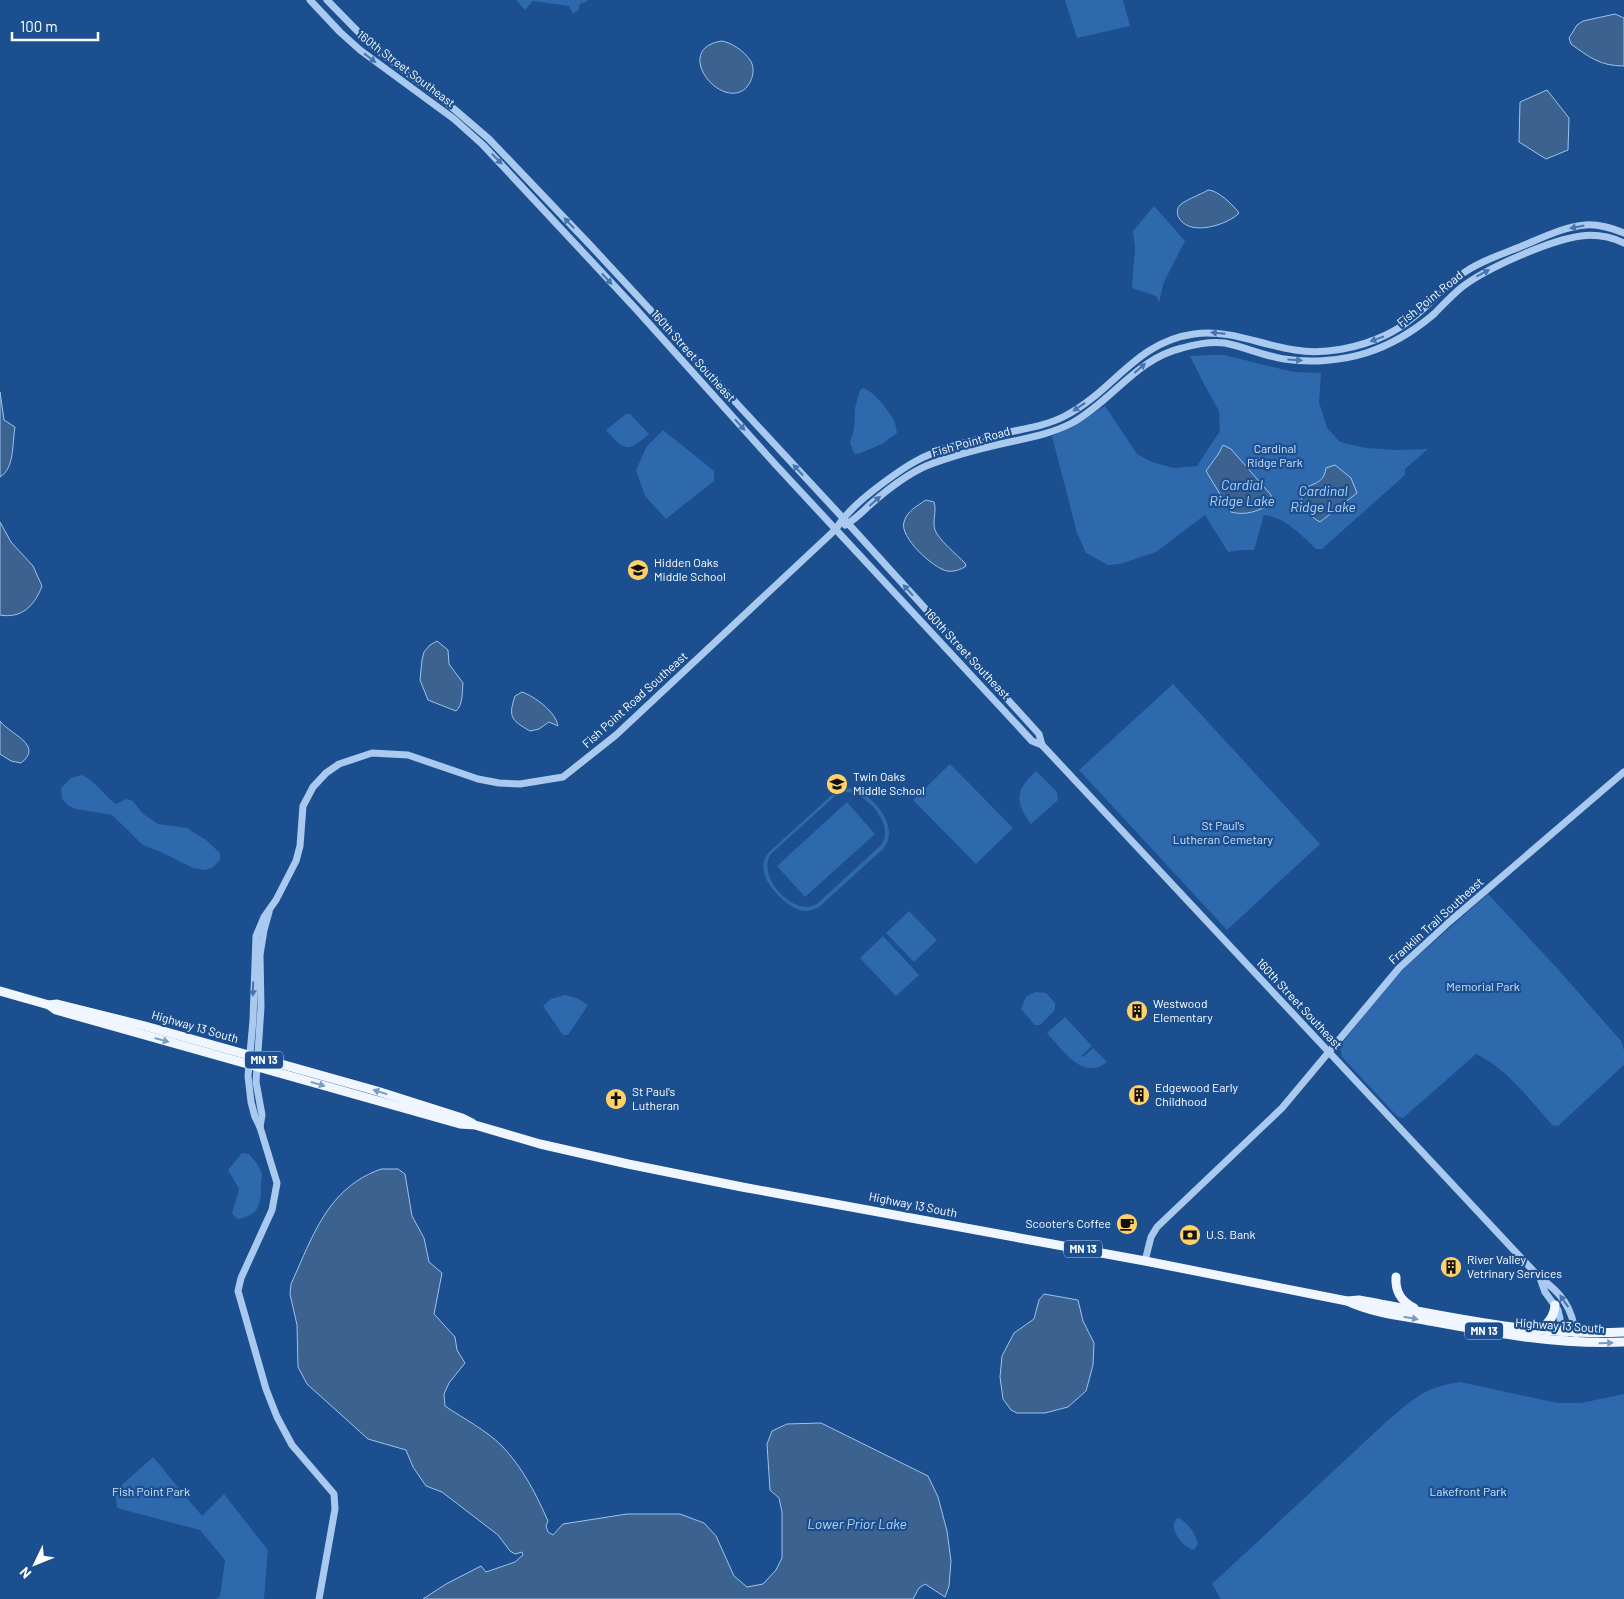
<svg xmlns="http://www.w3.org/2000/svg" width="1624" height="1599" viewBox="0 0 1624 1599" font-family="Barlow,sans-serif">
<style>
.green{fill:#2e69ad;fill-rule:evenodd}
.water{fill:#3c6290;stroke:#9cc4f0}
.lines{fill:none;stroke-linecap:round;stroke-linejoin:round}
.tertiary{stroke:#a9c9ee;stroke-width:7}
.primary{stroke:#f0f6ff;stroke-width:9}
.oneway{fill:#4674ac}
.oneway2{fill:#7b9ac1}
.labels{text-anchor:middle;stroke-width:4.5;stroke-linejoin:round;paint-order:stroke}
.shield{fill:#1b4f8f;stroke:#bbcadd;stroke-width:1}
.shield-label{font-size:11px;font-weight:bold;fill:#fff}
.street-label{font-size:12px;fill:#fff;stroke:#1b4f8f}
.park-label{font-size:12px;fill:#cfe3fa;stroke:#1b4f8f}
.poi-label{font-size:12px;fill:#fff;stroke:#1b4f8f;text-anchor:start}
.water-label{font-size:14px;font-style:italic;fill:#b5d3f5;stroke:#1b4f8f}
</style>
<rect width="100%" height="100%" fill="#1b4f8f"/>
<g class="green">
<path d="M516,0h72l-2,2 -6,2 -2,6 -5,4 -4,-8 -36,-5 -8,9z"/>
<path d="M1065,0h58l7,26 -53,12z"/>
<path d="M1154,206l31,35 -21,41 -5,20 -3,-6 -24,-8 3,-39 -2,-18z"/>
<path d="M1211,355h13l70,17 27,1 -2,29 8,26 13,14 26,6 31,2 31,-1 -23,20v6l-83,74h-6c-15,-14 -31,-32 -52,-34l-10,35h-13l-13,2 -23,-37 -49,37 -36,12 -12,1 -22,-12 -9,-20 -25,-97 18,-8 35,-22 32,48 15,8 21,6 24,-2 23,-35 -1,-20 -15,-27 -14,-28z"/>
<path d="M863,388c9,2 27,23 31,33 2,4 2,8 3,12l-15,11 -24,10 -4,-1 -4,-10 4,-14 1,-21 5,-18z"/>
<path d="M626,414h4l19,20c-21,19 -25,17 -43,-4z"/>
<path d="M663,430l51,41v10l-48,38 -21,-23 -9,-26 11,-24z"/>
<path d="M1173,684l147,160 -93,86 -148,-160z"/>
<path d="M950,764l63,64 -37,36 -63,-64z"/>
<path d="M1036,771l21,21 1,8 -27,24c-17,-22 -15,-35 5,-53z"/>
<path d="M82,775c15,7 21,20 34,29l10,-5 7,2 9,12 16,11 29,4 19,12 14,13v7l-8,8 -8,2 -11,-2 -32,-16 -18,-7 -31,-30 -36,-6 -7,-3 -7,-7 -1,-11 10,-10z"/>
<path d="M843,788c25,-2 60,38 40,61l-64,58c-17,10 -30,-1 -42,-13 -11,-12 -20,-27 -8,-42l64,-58zM845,792c21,-1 51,34 36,53l-63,58c-23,17 -63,-27 -47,-49l65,-59z"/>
<path d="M847,802l28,32 -70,63 -28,-31z"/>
<path d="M1488,894l68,73 66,75 2,9v14l-66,61 -6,-1c-21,-24 -47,-58 -76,-71l-73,64 -5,-1 -56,-60 -2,-11 48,-62 24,-23z"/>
<path d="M909,911l28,29 -23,22 -28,-29z"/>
<path d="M883,936l36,39 -23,21 -36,-38z"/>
<path d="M1035,992l11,1 9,10v7l-15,15h-5l-14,-16 5,-12z"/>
<path d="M565,995l12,3 11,7 -20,30h-5l-20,-29 8,-7z"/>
<path d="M1065,1017l27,29 -11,10 2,1 10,-9 14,14c-24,20 -45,-13 -60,-29z"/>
<path d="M242,1153l7,1c5,6 11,12 13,21 0,3 -1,8 -1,12 0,19 -3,28 -23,32l-6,-5 7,-25 -11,-19z"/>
<path d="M1460,1382l97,21h24l43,-9v205h-403l-9,-15 173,-161c27,-23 39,-36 75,-41z"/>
<path d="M153,1457l49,59 22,-22 44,56 -4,49h-48l4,-3 5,-36 -25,-30 -83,-22 -2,-17z"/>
<path d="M1179,1518c10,6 16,15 19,26l-4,6c-8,-1 -19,-14 -20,-22 -1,-3 1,-6 2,-9z"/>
</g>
<g class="water">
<path d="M1615,14l9,4v48c-24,0 -35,-9 -53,-22l-2,-6 8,-13 6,-4z"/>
<path d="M722,41c10,2 22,10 28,19 7,10 1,26 -8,31 -27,14 -68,-43 -20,-50z"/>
<path d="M1547,90l22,28 -1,32 -22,9 -27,-17 1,-40z"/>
<path d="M1208,190c10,0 25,15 31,23l-2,2c-13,11 -50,22 -59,1 -1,-4 -1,-8 2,-11 7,-6 20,-10 28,-15z"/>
<path d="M0,392l4,28 11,7c-3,16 0,41 -15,50z"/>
<path d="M1223,445l8,4 40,46 1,8c-13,8 -26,13 -41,9l-25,-41 13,-18z"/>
<path d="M1335,465l16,13 6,15 -37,29c-12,-6 -16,-17 -21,-29 12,-12 24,-6 27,-25z"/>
<path d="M926,500l8,2c3,9 -2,19 1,28 3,9 22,25 30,33l1,3c-5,4 -13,6 -19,5 -14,-3 -48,-34 -43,-49 3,-11 13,-16 22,-22z"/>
<path d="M0,522l11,20 22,24 9,20c-7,19 -20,33 -42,29z"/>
<path d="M437,641l11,9 1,14 14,19c-1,10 0,22 -7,28l-28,-11 -8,-20 2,-20 2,-8 6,-7z"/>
<path d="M522,692c12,4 34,20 36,34l-9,-4 -10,7 -9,2c-19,-11 -22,-14 -15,-35z"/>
<path d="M0,721c8,12 45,24 21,42l-10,-2 -11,-7z"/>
<path d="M381,1169h17l7,5 7,42 12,22 5,24 13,11 -8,41 21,23 2,13 8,13 -16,20 -5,11 1,12c19,13 41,24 57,40 21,22 34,48 46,75l-2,5 2,6 5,3 10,-11 64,-10h53l24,9 12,13 18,40 13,11 16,-3 13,-14 6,-12v-46l-3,-14 -9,-8 -3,-46 5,-13 15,-7 34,-1 107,53 10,21 9,34 4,30 -2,25 -4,11 -20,-13 -6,4 -6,11h-490l23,-15 35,-18 5,6 29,-10 8,-7 -1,-3 -7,2 -5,-3 -12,-16 -56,-43 -16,-6 -13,-19 -7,-17 -38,-11 -61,-55 -9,-17 -1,-42 -7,-31 1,-10c17,-37 31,-80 66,-103 7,-5 16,-9 24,-12z"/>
<path d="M1044,1294l34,6 5,21 11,22 -1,22 -7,26 -18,16 -23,6h-28l-6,-3 -8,-11 -3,-22 2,-21 12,-23 20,-14 5,-19z"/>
</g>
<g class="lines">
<g class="tertiary">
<path d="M310,0l30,32 20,18 94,69 29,26 152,163 140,156 257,277 10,4 498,533c22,15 32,30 36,57"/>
<path d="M327,0l46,47 74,56 42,36 103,108 262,283 185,204 3,11"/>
<path d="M845,525c10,-5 19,-15 27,-22 16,-14 34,-28 54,-37 25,-10 52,-17 79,-23 23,-5 46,-9 67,-20 41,-23 64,-64 110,-75 14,-4 29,-7 43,-5 20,4 39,13 59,16 26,4 57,2 82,-6 25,-8 48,-22 68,-39 9,-9 18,-19 28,-27 25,-19 88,-47 119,-51 15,-2 30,1 43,7"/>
<path d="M260,1127l2,-12 -6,-33 5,-75 -1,-52 4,-25 5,-18"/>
<path d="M1145,1261l6,-24 6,-10 125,-119 117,-140 50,-46 175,-150"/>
<path d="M1540,1278l5,14 13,18 6,26"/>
<path d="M319,1599l16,-90 -1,-15 -42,-49 -15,-28 -11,-28 -28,-98 3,-13 31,-68 5,-27 -17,-56 -5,-10 -4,-15 -3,-26 5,-56 3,-84 8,-19 12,-17 20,-39 4,-15 3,-40 10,-19 13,-14 13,-9 33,-11 36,2 70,24 21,4 21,1 43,-7 53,-42 220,-206c10,-17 27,-31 43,-43 12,-9 24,-18 37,-25 26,-14 56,-20 85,-27 21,-5 45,-8 64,-18 49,-25 70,-74 129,-82 36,-5 66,11 101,16 29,5 64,-2 91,-15 33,-16 51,-43 79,-63 17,-12 38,-18 57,-26 20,-8 41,-19 63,-21 14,-1 26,3 39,8"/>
</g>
<g class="primary">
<path d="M0,991l49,14 7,5 404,114 15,1 65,19 88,20 114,23 403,74 202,40 12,-1c88,16 175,37 265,32"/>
<path d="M49,1005l8,-1 88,22 232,65 85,27 10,5"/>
<path d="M1396,1277c-1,15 5,24 18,31"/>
<path d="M1347,1301c25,12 56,15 82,20 65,12 129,24 195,21"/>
<path d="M1535,1330c12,-4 19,-12 20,-25"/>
</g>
</g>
<defs><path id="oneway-solid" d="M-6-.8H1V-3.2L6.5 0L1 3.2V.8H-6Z" transform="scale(1.25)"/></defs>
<g class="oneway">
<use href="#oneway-solid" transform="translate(370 58) rotate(38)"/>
<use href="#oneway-solid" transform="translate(497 159) rotate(46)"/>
<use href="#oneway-solid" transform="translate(569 223) rotate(-134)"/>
<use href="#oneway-solid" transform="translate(1577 227) rotate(169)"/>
<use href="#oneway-solid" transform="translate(1483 273) rotate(-28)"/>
<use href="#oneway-solid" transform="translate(607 279) rotate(47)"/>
<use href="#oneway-solid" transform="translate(1218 333) rotate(-175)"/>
<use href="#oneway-solid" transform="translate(1377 339) rotate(160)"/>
<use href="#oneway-solid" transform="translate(1295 360) rotate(4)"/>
<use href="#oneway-solid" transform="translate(1140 368) rotate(-41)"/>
<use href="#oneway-solid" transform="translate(1079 407) rotate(146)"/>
<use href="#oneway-solid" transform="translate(740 425) rotate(48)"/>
<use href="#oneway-solid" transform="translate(798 470) rotate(-133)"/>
<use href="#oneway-solid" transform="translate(875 501) rotate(-41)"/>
<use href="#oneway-solid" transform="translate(908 590) rotate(-132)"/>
<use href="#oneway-solid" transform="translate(253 989) rotate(91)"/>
<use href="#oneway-solid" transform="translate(1564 1301) rotate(-125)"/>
</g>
<g class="oneway2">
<use href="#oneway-solid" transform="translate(162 1040) rotate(16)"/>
<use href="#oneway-solid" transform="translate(318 1084) rotate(16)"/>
<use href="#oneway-solid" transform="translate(380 1092) rotate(-163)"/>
<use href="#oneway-solid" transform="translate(1411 1318) rotate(10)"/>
<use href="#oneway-solid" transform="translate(1606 1343) rotate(-1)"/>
</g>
<defs>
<g id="school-disc" transform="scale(1.125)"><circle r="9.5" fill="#ffd166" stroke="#1b4f8f"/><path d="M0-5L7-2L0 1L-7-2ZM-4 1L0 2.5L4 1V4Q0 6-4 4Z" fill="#111"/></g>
<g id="building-disc" transform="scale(1.125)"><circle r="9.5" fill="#ffd166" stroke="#1b4f8f"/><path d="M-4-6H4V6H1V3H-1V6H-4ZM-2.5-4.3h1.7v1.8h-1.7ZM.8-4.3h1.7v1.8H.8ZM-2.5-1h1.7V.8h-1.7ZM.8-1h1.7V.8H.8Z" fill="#111"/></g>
<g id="church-disc" transform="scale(1.125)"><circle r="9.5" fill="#ffd166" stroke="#1b4f8f"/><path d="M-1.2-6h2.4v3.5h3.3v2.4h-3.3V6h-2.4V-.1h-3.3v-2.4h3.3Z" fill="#111"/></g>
<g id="cafe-disc" transform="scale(1.125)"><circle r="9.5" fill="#ffd166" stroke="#1b4f8f"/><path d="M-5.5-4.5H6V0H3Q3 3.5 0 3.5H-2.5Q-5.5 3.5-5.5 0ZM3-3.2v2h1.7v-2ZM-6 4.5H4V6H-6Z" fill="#111"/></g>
<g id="bank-disc" transform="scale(1.125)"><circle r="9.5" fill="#ffd166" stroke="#1b4f8f"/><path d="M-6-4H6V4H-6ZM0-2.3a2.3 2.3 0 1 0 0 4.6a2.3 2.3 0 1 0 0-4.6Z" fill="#111"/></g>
</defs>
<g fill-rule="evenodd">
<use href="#school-disc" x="638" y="570"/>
<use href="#school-disc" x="837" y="784"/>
<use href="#building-disc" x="1137" y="1011"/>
<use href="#building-disc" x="1139" y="1095"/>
<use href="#church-disc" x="616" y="1099"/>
<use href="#cafe-disc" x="1127" y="1224"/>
<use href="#bank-disc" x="1190" y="1235"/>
<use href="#building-disc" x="1451" y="1267"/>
</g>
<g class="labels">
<g class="shield">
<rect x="245" y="1051.5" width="38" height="17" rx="4"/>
<rect x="1064" y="1240.5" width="38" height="17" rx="4"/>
<rect x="1465" y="1322.5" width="38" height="17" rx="4"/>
</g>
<g class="shield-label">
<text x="264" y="1064">MN 13</text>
<text x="1083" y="1253">MN 13</text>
<text x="1484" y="1335">MN 13</text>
</g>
<g class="street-label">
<text transform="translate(406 69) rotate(37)" y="4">160th Street Southeast</text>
<text transform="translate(1430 299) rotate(-39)" y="4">Fish Point Road</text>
<text transform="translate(693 356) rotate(48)" y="4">160th Street Southeast</text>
<text transform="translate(971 442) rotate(-16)" y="4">Fish Point Road</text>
<text transform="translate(967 654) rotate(47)" y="4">160th Street Southeast</text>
<text transform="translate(635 700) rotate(-42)" y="4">Fish Point Road Southeast</text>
<text transform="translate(1436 921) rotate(-42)" y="4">Franklin Trail Southeast</text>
<text transform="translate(1299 1004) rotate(47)" y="4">160th Street Southeast</text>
<text transform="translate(195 1027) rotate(16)" y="4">Highway 13 South</text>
<text transform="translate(913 1205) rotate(11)" y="4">Highway 13 South</text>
<text transform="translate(1560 1326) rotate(4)" y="4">Highway 13 South</text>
</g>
<g class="park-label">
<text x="1275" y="453">Cardinal<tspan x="1275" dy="14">Ridge Park</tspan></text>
<text x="1223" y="830">St Paul's<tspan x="1223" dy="14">Lutheran Cemetary</tspan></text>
<text x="1483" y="991">Memorial Park</text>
<text x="151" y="1496">Fish Point Park</text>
<text x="1468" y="1496">Lakefront Park</text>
</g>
<g class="poi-label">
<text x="654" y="567">Hidden Oaks<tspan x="654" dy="14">Middle School</tspan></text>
<text x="853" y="781">Twin Oaks<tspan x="853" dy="14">Middle School</tspan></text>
<text x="1153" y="1008">Westwood<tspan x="1153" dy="14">Elementary</tspan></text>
<text x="1155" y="1092">Edgewood Early<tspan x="1155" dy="14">Childhood</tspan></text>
<text x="632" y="1096">St Paul's<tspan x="632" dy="14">Lutheran</tspan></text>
<text x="1111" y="1228" text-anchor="end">Scooter's Coffee</text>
<text x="1206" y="1239">U.S. Bank</text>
<text x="1467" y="1264">River Valley<tspan x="1467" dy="14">Vetrinary Services</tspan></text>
</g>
<g class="water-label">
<text x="1242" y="490">Cardial<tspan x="1242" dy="16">Ridge Lake</tspan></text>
<text x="1323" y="496">Cardinal<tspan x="1323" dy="16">Ridge Lake</tspan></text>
<text x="857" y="1529">Lower Prior Lake</text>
</g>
</g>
<g transform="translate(35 1564) rotate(227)" stroke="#1b4f8f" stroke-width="4" paint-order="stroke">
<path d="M0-4L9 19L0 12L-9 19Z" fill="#ffffff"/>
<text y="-8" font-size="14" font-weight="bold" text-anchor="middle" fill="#ffffff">N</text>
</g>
<path d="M12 32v8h86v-8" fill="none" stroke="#ffffff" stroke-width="2.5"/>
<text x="20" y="32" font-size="15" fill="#ffffff" stroke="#1b4f8f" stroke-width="4" paint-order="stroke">100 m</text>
</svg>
